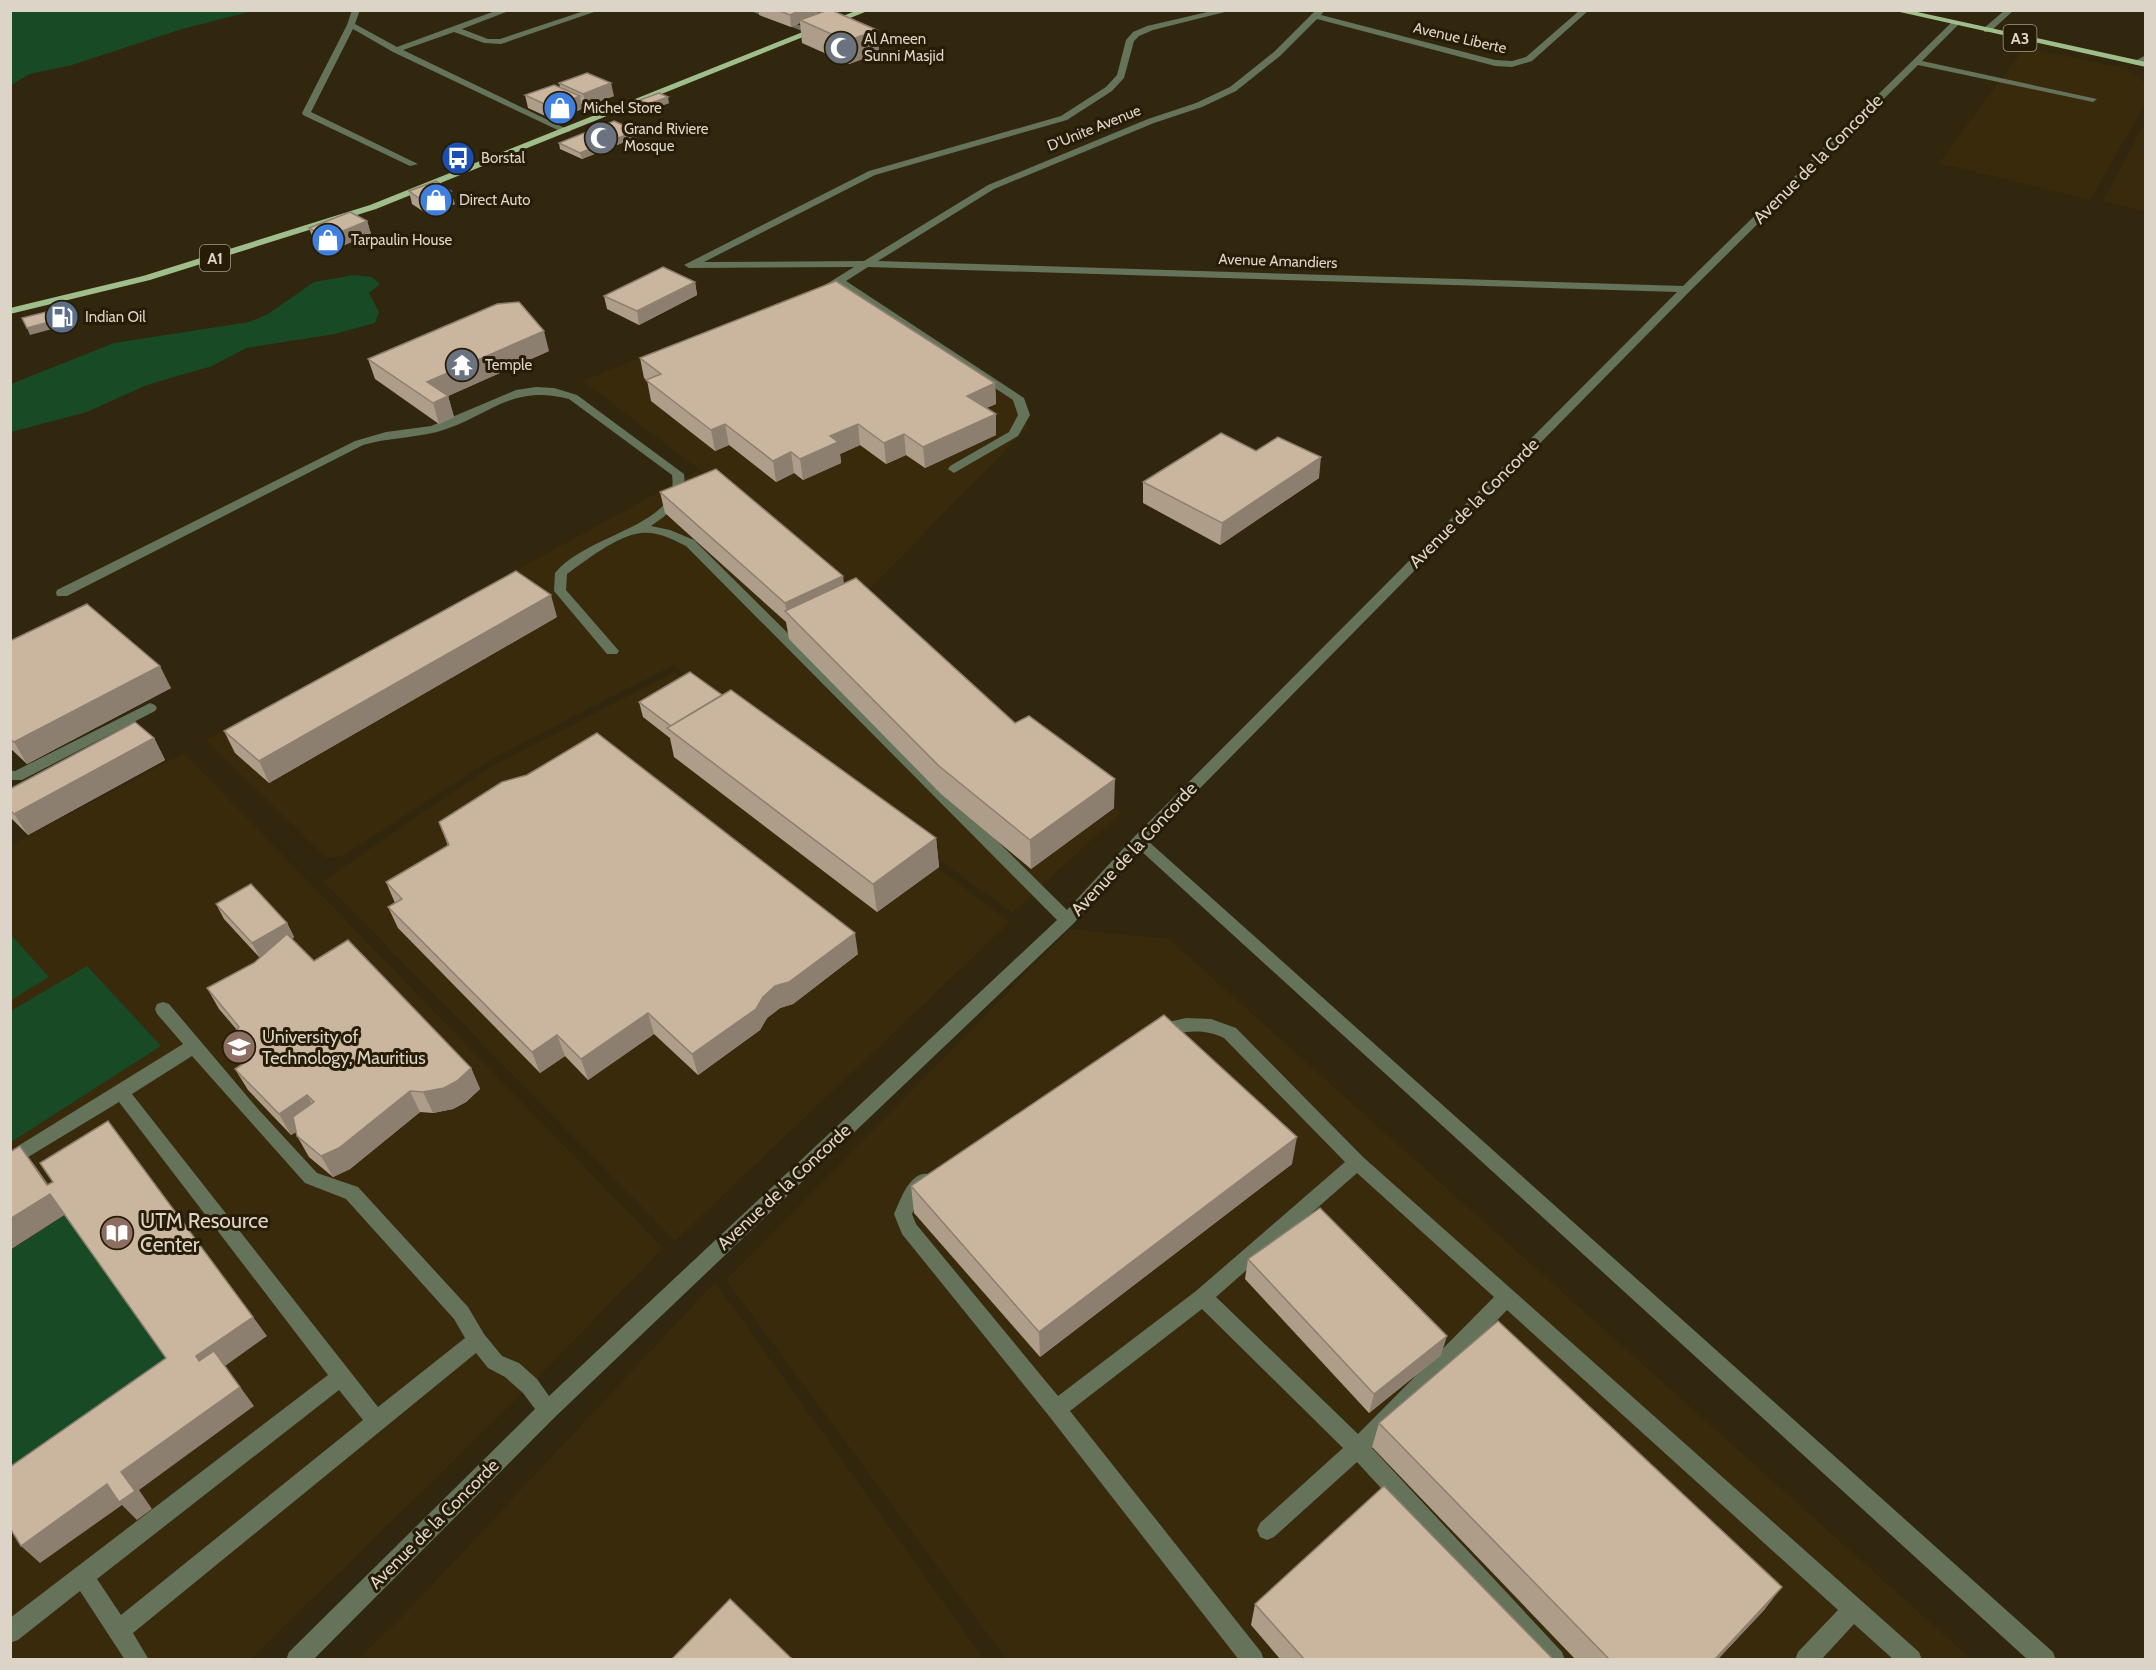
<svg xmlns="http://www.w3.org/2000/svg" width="2156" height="1670" viewBox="0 0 2156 1670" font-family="Cabin,sans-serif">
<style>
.built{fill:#392a0b}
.green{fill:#184a26}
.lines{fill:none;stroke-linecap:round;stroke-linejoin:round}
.minor{fill:#64735a;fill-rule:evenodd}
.major{fill:#a0be8b;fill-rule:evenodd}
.wall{fill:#ae9d88}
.shaded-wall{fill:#8d7f6f}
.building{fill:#cab69e;stroke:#8d7f6f;stroke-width:1.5}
.labels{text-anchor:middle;stroke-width:6;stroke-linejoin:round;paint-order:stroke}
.far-street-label{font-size:15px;fill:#dcd4c7;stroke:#271c05}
.far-poi-label{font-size:15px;fill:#dcd4c7;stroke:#271c05;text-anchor:start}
.shield{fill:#271c05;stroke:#a69d8d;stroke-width:1.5}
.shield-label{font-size:16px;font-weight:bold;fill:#dcd4c7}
.street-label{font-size:18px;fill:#dcd4c7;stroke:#271c05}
.poi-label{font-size:18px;fill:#dcd4c7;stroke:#271c05;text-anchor:start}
.near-poi-label{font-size:21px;fill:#dcd4c7;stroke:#271c05;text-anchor:start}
</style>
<rect width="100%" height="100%" fill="#31260e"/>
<g class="built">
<path d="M2025,47l102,22 18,14v21l-55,96 -151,-37z"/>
<path d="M2145,122v90l-42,-11z"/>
<path d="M832,280l189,117 7,30 -164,168 -281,-214z"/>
<path d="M697,471l424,342 -109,100 -339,-248 -185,96 -143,94 -19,3 -120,-118z"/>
<path d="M675,672l335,250 -335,319 -352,-360 167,-114z"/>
<path d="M184,753l479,495 -133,138 -279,273 -240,1v-815z"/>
<path d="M1070,929l99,10 802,720h-965l-280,-379z"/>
<path d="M715,1282l269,377 -627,1 46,-44z"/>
</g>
<g class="green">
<path d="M11,10h242v1l-71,18 -110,36 -42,9 -19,11z"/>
<path d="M354,275l18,2 8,7 -11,9 10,19 -4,11 -40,11 -89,14 -34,18 -65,19 -60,27 -76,20v-48l103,-41 135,-21 19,-8 46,-32z"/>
<path d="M10,934l39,43 -38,23h-1z"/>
<path d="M87,966l74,80 -150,96v-131z"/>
<path d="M66,1214l116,163 -171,122v-249z"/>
</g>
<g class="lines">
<g class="minor">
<path d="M352,10h8l-5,14 42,23 101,-37h13l-49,19 26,10h12l87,-29h13l-99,34 -17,-1 -30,-11 -51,18 168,81 -7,2 -171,-81 -40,-23 -42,83 107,52 -8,2 -107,-51 -1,-2 45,-88z"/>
<path d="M748,10h13l56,22 -7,2z"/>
<path d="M1216,10h17l-80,20 -14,6 -5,5 -10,37 -12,13 -45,29 -192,55 -171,87 160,-1 124,-76 160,-66 48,-16 34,-16 44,-35 42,-42h9l-4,5 174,45 17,1 14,-4 54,-47h9l-57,51 -20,6 -17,-1 -178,-47 -37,37 -44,35 -34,16 -48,16 -160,66 -116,72 805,25 269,-264 7,2 -37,37 175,38 -4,3 -175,-37 -228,226 -542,550 905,811 3,8h-28l-888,-810 -67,74 -518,493 -242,243h-27l3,-8 246,-243 -12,-16 -18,-16 -17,-9 -12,-15 -343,280 16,27h-24l-45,-69 -62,49 -8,3v-25l318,-243 -209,-273 -109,66v-17l173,-107 -26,-30 -2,-5 2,-5 6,-2 6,2 89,105 59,64 41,14 110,120 16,27 18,22 17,7 18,16 12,17 508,-476 -371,-374c-14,-7 -29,-15 -45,-13 -23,2 -56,28 -74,41l-1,16 53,61 -2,3h-10l-53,-63 1,-18c27,-33 94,-43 114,-75 4,-7 4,-15 3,-23l-103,-76c-59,-16 -81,19 -132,33 -25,6 -50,6 -74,13l-296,151h-10l-1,-3 1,-3 298,-149 31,-9 45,-6 85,-36 20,-3 18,1 23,7 107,79c3,26 -13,38 -33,52l19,4 24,10 373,370 67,-73 543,-545 -809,-25 -22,14 178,117 6,17 -12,21 -64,37 -6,-4 2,-3 59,-34 9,-17 -5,-15 -174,-114 -14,8h-8v-4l37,-23 -165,1 -5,-3 185,-94 192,-55 45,-29 11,-12 9,-35 7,-8 14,-6zM192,1056l113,127 41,16 108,120 11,19 -87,69 -246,-313zM339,1390l24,30 -242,195 -24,-36z"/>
<path d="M2005,10h9l-24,22h-6v-4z"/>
<path d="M2146,55v6l-11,4v-4z"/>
<path d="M150,703l5,2 2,3 -2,3 -133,69h-12v-10l5,1z"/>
<path d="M1186,1018l25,1 25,9 127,129 556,495 3,8h-28l-40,-36 -33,36h-26l3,-8 40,-42 -331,-300 -135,138 190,204 3,8h-26l-182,-198 -83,75 -7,3 -7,-3 -3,-7 3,-7 83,-75 -141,-139 -132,102 191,241 3,8h-25l-190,-244 -147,-182 -8,-20c7,-15 17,-47 38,-39l3,5 -14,15 -9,19 4,10 142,172 138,-105 149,-129 -121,-124c-23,-11 -43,-6 -67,0l-6,-2 -2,-5 2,-5zM1357,1173l137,124 -136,137 -142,-137z"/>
</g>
<g class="major">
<path d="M858,10h12l-494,199 -226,71 -140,34v-6l133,-32 227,-71z"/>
<path d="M1891,10h17l238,52v5z"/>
</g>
</g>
<g class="wall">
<path d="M759,10h58l1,4 59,16 2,23 -30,11 -47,-21 -2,-20 -9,4 -32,-12z"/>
<path d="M559,83l55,13 -28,10 -5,-2 1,5 -28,11 -26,-12 -3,-13 35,-8z"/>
<path d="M640,100l29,3 -20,7 -8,-3z"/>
<path d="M637,137l-55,22 -22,-10 -1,-6z"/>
<path d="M409,191l46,13 -28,10 -15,-10z"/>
<path d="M367,221l4,13 -41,17 -16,-10 -5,-13z"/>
<path d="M695,282l2,13 -58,30 -32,-16 -3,-13z"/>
<path d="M549,351l-101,45 6,21 -15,7 -64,-45 -7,-20z"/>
<path d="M640,358l355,25 1,21 -10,4 10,27 -71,33 -19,-13 -20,9 -26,-19 -20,9 1,9 -38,17 -9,-7 -18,9 -47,-37 -14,6 -64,-50 -4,-21 -3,-2z"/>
<path d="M1256,451l63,27 -99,67 -77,-42v-21z"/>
<path d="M660,492l184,91 171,140 99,85 -83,61 -90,-75 -152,-155 -3,-17 -121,-109z"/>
<path d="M557,617l-288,166 -34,-30 -11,-22z"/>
<path d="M10,641l161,47 -144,76 -17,-16z"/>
<path d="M722,695l214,143 3,29 -62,45 -203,-155 -4,-19 -27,-21 -4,-15z"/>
<path d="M154,738l11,22 -137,75 -18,-18v-28z"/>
<path d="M439,822l419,132 -65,50 -13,4 -13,10 -7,12 -62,45 -44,-41 -66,46 -23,-24 -25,17 -142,-145 -10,-21 7,-4 -9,-21 62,-36z"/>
<path d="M216,904l71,19 7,14 -2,2 22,22 157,107 9,21 -14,13 -13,7 -20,4 -13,-1 -70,57 -17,8 -24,-20 -12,-21 -1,-4 -5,3 -43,-45 -13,-21 9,-6 -15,-24 8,-9 -18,-21 -12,-21 47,-25 6,-5 -36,-39z"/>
<path d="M1292,1164l-252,193 -126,-144 -3,-27z"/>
<path d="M1248,1259l193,96 -72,58 -124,-134z"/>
<path d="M1379,1423l386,186 -47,50h-143l-203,-212z"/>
<path d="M1255,1604l298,55h-273l-29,-34z"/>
</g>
<g class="shaded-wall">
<path d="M801,10h16l1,6 -18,4v3l-9,4 -1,-12z"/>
<path d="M877,30l2,23 -30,11 -2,-23z"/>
<path d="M611,83l3,13 -28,10 -3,-12z"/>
<path d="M580,96l2,13 -28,11 -3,-13z"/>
<path d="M668,97l1,6 -20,7 -1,-6z"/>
<path d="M636,131l1,6 -55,22 -2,-6z"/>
<path d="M451,191l4,13 -28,10 -4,-13z"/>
<path d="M367,221l4,13 -41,17 -4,-13z"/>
<path d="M695,282l2,13 -58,30 -2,-14z"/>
<path d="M75,315l3,7 -48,13 -3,-7z"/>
<path d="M544,331l5,20 -101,45 6,21 -15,7 -12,-42z"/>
<path d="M995,383l1,21 -28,12 -1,-20z"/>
<path d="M996,414v21l-71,33 -2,-21z"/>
<path d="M725,424l4,21 -14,6 -4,-21z"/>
<path d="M858,424l2,21 -20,9 1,9 -38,17 -3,-21 30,-23z"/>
<path d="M904,434l2,21 -20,9 -2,-21z"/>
<path d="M791,452l3,21 -18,9 -3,-21z"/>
<path d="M1321,457l-2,21 -99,67 2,-22z"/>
<path d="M843,576l3,21 -59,16 -2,-10z"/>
<path d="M551,595l6,22 -288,166 -10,-22z"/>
<path d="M160,666l11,22 -144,76 -13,-22z"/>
<path d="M154,738l11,22 -137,75 -14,-21z"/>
<path d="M1115,779l-1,29 -83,61 -1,-29z"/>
<path d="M936,838l3,29 -62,45 -4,-28z"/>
<path d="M287,923l7,14 -34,21 -8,-15z"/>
<path d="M855,933l3,21 -65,50 -13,4 -13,10 -7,12 -62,45 -6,-21 83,-68z"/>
<path d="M648,1013l6,21 -66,46 -7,-21z"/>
<path d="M557,1035l8,21 -25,17 -8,-21z"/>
<path d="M471,1068l9,21 -14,13 -13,7 -20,4 -10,-21z"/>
<path d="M410,1091l10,21 -70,57 -17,8 -12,-21z"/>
<path d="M307,1095l12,21 -28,19 -12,-21z"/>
<path d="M1297,1137l-5,27 -252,193 -1,-25z"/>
<path d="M20,1146l16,21 27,39 -16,-21z"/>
<path d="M50,1194l16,20 -56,36v-31z"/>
<path d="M253,1317l14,19 -42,30 29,40 -115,84 13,19 -15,11 -15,-15 -82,58 -19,-17 100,-74 94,-91 -19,-25z"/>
<path d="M1447,1336l-6,19 -72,58 5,-19z"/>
<path d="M1782,1587l-17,22 -47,50h-3z"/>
</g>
<g class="building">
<path d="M778,10h23l-11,5z"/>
<path d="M828,10h3l46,20 -30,11 -47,-21z"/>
<path d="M587,73l24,10 -28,11 -24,-11z"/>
<path d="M554,85l26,11 -29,11 -26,-12z"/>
<path d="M659,93l9,4 -20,7 -8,-4z"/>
<path d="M614,121l22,10 -56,22 -21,-10z"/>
<path d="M436,181l15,10 -28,10 -14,-10z"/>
<path d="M350,212l17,9 -41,17 -17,-10z"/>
<path d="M663,267l32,15 -58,29 -33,-15z"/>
<path d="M836,281l159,102 -28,13 29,18 -73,33 -19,-13 -20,9 -26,-19 -28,12 8,6 -38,17 -9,-7 -18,9 -48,-37 -14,6 -65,-50 15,-6 -21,-16z"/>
<path d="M519,302l25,29 -117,51 21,14 -15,7 -65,-44 129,-55z"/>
<path d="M70,306l5,9 -48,13 -5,-10z"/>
<path d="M1221,433l35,18 22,-14 43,20 -99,66 -79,-41z"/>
<path d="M716,469l127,107 -58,27 -125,-111z"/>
<path d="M516,571l35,24 -292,166 -35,-30z"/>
<path d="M856,578l159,145 14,-7 86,63 -85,61 -91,-74 -154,-155z"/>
<path d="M87,604l73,62 -146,76 -4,-3v-98z"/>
<path d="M690,672l32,23 -51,31 -32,-24z"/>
<path d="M731,690l205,148 -63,46 -206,-156z"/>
<path d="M135,722l19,16 -140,76 -4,-4v-21z"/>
<path d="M597,733l258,200 -66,49 -14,4 -12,11 -7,12 -64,45 -44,-41 -67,46 -24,-24 -25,17 -144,-145 14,-8 -16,-17 63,-37 -10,-23 63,-40 25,-7z"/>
<path d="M251,884l36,39 -35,20 -36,-39z"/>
<path d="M287,934l27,27 34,-21 123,128 -14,13 -13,7 -21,4 -13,-1 -71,57 -18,8 -24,-20 -4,-19 21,-15 -7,-7 -28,19 -44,-45 14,-9 -20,-21 10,-12 -32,-39 47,-25z"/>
<path d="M1164,1015l133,122 -258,195 -128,-146z"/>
<path d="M108,1121l145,196 -57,39 3,5 15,-10 26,36 -119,85 14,19 -16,11 -12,-18 -86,62 -11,-18v-61l156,-109 -116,-164 -40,25v-67l10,-6 27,39 6,-3 -13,-19z"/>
<path d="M1320,1208l127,128 -73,58 -126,-135z"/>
<path d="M1498,1321l284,266 -67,72h-106l-230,-236z"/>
<path d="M1384,1486l169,173h-249l-49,-55z"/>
<path d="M730,1599l62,60h-120z"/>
</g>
<defs>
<g id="mosque-disc" transform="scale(1.725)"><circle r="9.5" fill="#6b7280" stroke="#271c05"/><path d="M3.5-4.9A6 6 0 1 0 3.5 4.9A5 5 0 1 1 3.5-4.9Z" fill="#fff"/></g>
<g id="shop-disc" transform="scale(1.725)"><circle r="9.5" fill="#3f7fe0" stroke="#271c05"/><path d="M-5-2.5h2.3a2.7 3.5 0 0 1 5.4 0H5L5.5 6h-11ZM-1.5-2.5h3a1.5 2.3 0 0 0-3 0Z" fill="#fff"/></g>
<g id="bus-disc" transform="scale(1.725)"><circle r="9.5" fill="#1a4fb4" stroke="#271c05"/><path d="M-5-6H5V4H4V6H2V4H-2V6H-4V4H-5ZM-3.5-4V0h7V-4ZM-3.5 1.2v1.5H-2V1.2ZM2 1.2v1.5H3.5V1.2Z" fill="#fff"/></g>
<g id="fuel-disc" transform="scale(1.725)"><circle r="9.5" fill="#5c6f8a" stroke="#271c05"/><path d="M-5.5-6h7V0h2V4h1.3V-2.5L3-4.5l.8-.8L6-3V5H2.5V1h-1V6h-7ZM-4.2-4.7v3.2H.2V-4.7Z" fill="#fff"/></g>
<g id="temple-disc" transform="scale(1.725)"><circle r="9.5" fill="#6b7280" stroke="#271c05"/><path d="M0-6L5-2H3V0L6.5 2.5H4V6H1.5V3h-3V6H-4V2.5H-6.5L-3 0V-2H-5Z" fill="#fff"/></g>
<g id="university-disc" transform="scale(1.725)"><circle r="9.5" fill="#8d6e63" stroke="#271c05"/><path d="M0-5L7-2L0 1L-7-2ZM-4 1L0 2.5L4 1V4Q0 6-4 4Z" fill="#fff"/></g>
<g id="library-disc" transform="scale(1.725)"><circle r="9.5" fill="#8d6e63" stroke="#271c05"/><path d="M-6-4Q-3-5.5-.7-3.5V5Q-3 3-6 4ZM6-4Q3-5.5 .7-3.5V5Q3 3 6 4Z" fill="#fff"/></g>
</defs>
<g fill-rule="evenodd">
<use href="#mosque-disc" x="841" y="48"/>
<use href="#shop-disc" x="560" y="108"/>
<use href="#mosque-disc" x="601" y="138"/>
<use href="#bus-disc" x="458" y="158"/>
<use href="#shop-disc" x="436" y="200"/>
<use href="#shop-disc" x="328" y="240"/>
<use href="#fuel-disc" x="62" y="317"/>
<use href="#temple-disc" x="462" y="365"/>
<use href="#university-disc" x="239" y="1047"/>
<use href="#library-disc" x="117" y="1233"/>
</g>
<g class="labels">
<g class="far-street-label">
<text transform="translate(1460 38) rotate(13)" y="5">Avenue Liberte</text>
<text transform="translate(1094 128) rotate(-22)" y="5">D'Unite Avenue</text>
<text transform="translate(1278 261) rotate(2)" y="5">Avenue Amandiers</text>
</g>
<g class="far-poi-label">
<text x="864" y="44">Al Ameen<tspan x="864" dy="17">Sunni Masjid</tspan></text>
<text x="583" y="113">Michel Store</text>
<text x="624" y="134">Grand Riviere<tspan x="624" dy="17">Mosque</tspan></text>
<text x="481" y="163">Borstal</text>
<text x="459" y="205">Direct Auto</text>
<text x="351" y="245">Tarpaulin House</text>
<text x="85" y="322">Indian Oil</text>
<text x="485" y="370">Temple</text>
</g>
<g class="shield">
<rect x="2003.5" y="25" width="33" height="26" rx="4.5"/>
<rect x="200" y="245" width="30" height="26" rx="4.5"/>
</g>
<g class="shield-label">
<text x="2020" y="44">A3</text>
<text x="215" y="264">A1</text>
</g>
<g class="street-label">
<text transform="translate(1818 159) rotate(-45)" y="6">Avenue de la Concorde</text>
<text transform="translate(1474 503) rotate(-45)" y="6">Avenue de la Concorde</text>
<text transform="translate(1134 849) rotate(-47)" y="6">Avenue de la Concorde</text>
<text transform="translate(784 1187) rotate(-43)" y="6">Avenue de la Concorde</text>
<text transform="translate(434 1524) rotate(-45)" y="6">Avenue de la Concorde</text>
</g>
<g class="poi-label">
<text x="262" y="1043">University of<tspan x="262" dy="21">Technology, Mauritius</tspan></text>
</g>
<g class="near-poi-label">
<text x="140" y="1228">UTM Resource<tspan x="140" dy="24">Center</tspan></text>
</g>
</g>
<rect width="2156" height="1670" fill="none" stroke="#dcd4c7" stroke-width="24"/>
</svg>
